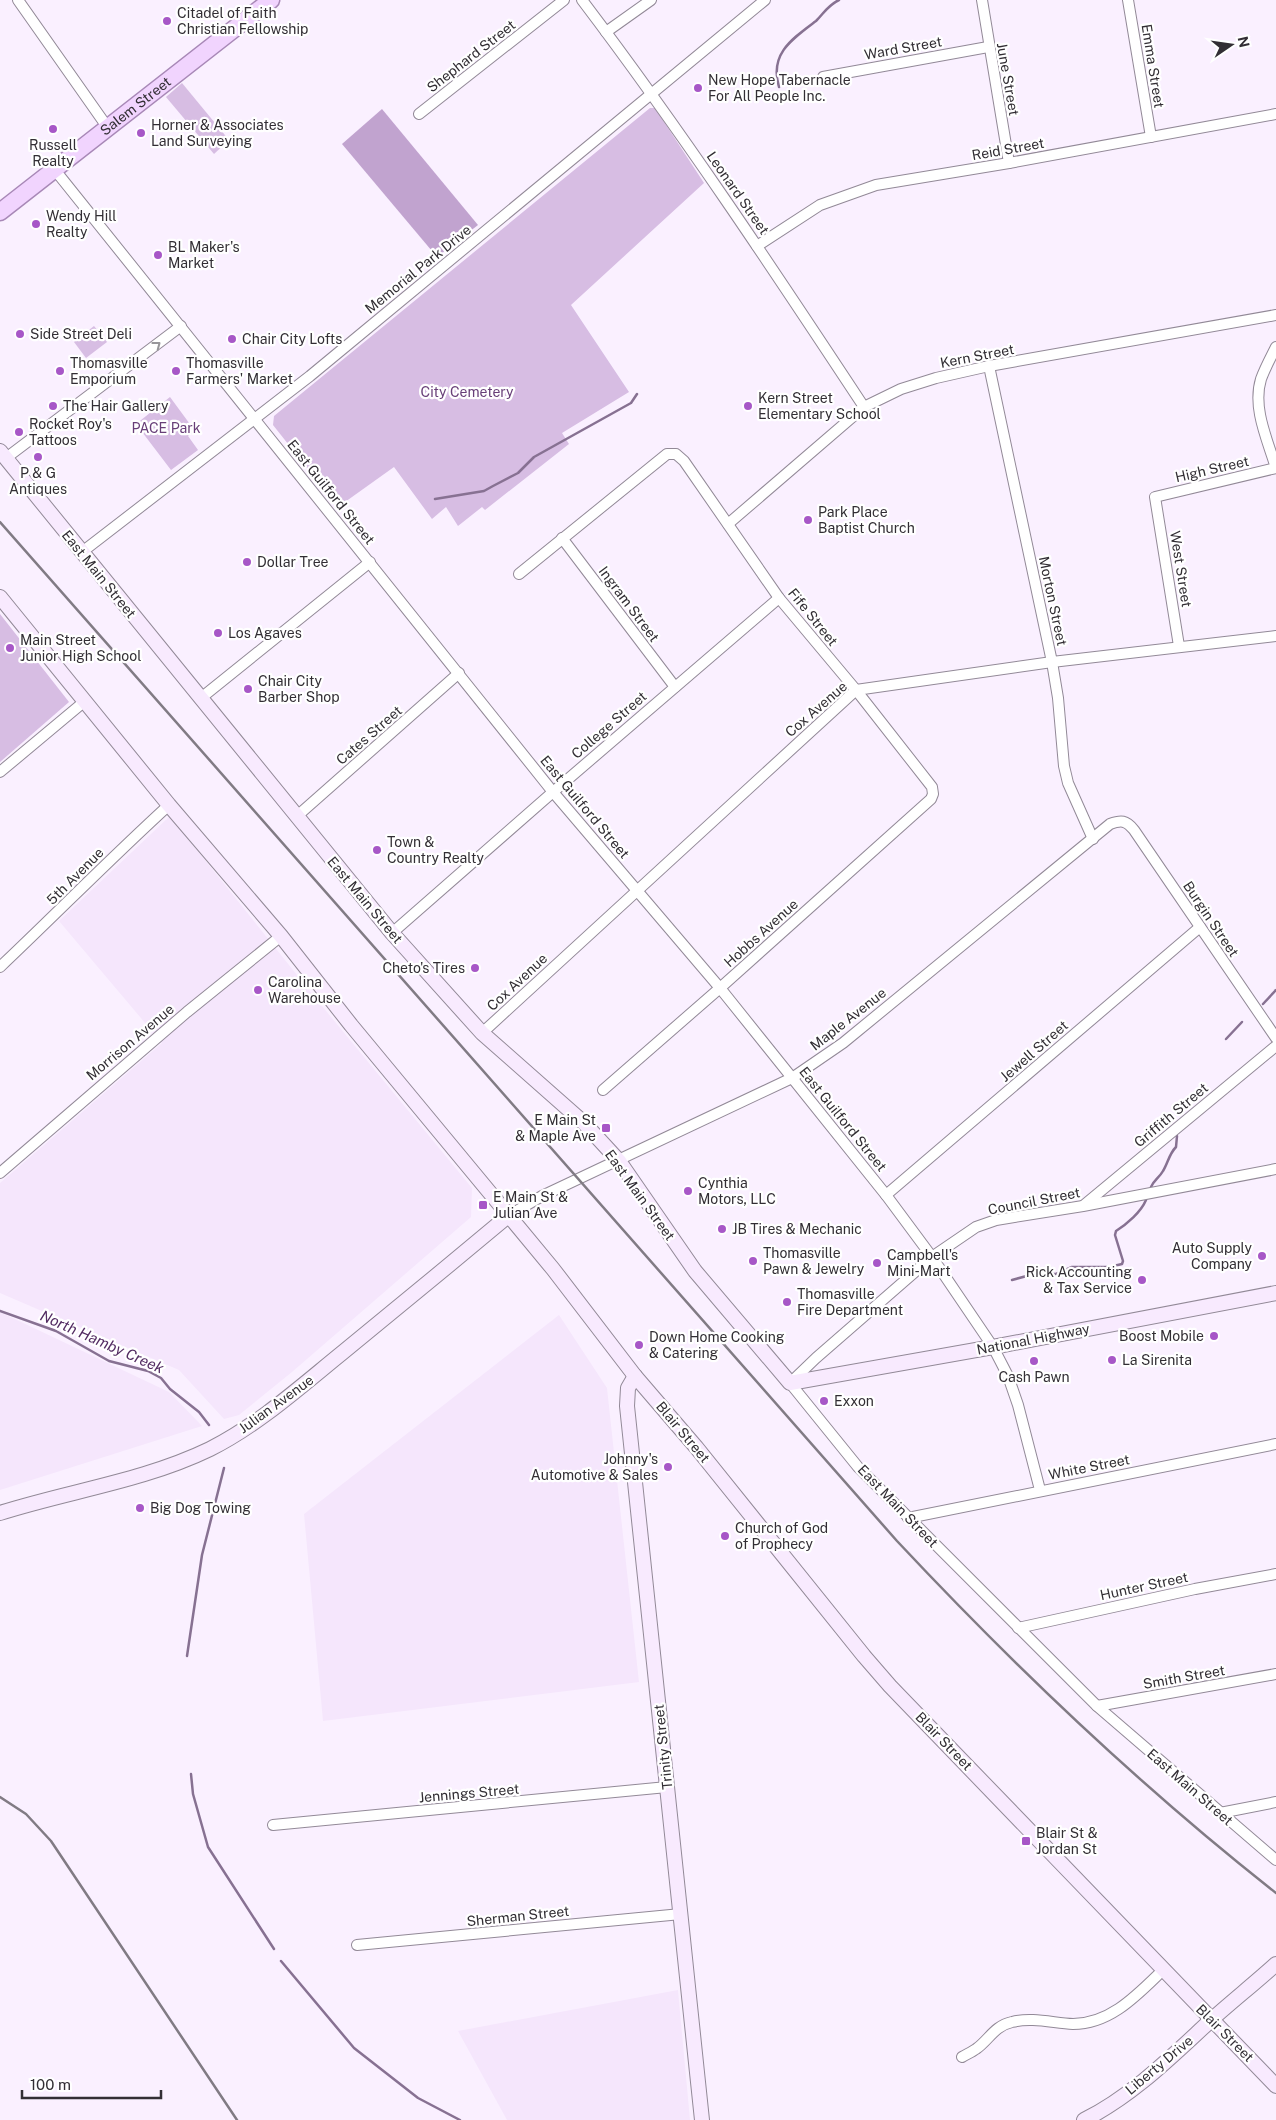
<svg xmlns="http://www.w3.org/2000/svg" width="1276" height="2120" viewBox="0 0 1276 2120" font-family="'Public Sans',sans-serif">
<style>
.built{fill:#f5e6fc}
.green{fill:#d7bde3}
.forest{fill:#c1a3cf}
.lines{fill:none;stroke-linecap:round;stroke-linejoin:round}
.stream{stroke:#877192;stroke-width:2.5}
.street-casing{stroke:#928997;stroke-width:12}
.secondary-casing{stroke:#928997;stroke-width:16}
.primary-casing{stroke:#a888b7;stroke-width:19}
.street{stroke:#fff;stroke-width:10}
.secondary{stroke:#f8eafe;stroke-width:14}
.primary{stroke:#f1d4fe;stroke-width:16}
.rail{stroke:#817b84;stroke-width:2.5}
.oneway{stroke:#98969a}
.poi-dot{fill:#a757c7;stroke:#fff;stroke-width:2}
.labels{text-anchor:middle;stroke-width:4.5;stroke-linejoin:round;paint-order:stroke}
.poi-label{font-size:14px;fill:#322e34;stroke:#fff;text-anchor:start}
.street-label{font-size:14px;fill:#322e34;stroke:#fff}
.park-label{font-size:14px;fill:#683f78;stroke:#fff}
.water-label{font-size:15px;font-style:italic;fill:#532c63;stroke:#fff}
</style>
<rect width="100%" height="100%" fill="#faf0ff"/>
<g class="built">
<path d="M170,816l147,184 155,188 -1,29 -179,155 -53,43 -15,4 -45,-49 -179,-77v-110l162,-140 -103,-122z"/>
<path d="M0,1312l169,80 33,34 -202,64z"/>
<path d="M559,1315l48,73 32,294 -316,39 -19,-207z"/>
<path d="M678,1990l12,130h-183l-49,-89z"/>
</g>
<g class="green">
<path d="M182,83l47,57 -15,14 -48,-57z"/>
<path d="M650,108h5l49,75 -133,122 58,87 -67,41 7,11 -84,66 -3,-3 -24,19 -12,-19 -14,12 -38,-52 -56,40 -65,-82 1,-9z"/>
<path d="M94,326l13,16 -21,16 -12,-16z"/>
<path d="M170,397l25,34 -7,5 10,14 -27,20 -35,-46z"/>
<path d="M0,614l69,88 -69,60z"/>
</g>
<path class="forest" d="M382,109l96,116 -41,32 -95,-113z"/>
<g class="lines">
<g class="stream">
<path d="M779,87c-10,-33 13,-48 37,-66 8,-8 12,-16 23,-21"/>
<path d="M435,499l49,-8 9,-5 25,-13 16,-16 97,-54 6,-9"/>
<path d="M1263,1004l13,-14"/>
<path d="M1226,1039l16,-17"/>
<path d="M1151,1187c3,-7 8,-9 12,-16 5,-8 6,-17 13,-24l1,-11"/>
<path d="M1012,1280l22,-6h22l16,-7h37l13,-3 1,-3 -8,-26 1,-4c11,-7 25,-19 30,-31"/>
<path d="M0,1311l56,20 53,30 39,10 13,7 9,11 29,23 10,13"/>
<path d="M187,1656l15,-101 22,-87"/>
<path d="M191,1774l2,20 15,53 66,102"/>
<path d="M281,1961l73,87 64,50 42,22"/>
</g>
<g class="street-casing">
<g id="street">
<path d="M18,0l90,128"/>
<path d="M582,0c100,132 191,269 282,407"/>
<path d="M982,0l27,163"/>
<path d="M1128,0l23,137"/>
<path d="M606,32l45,-32"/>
<path d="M823,77l165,-30"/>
<path d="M419,114l145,-114"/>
<path d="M55,170l498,622 167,196 166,207 46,62 61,90 15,29 10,29 22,85"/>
<path d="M757,246l63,-41 56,-20 133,-22 267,-49"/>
<path d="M1276,347c-5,10 -11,21 -15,32 -9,29 7,62 15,89"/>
<path d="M989,366l63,296 6,36 6,68 4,17 25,56"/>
<path d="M6,458l175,-132"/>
<path d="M728,524l136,-117 37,-18 35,-11 53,-12 287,-51"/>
<path d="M562,538l113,149"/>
<path d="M82,552l228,-176 455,-376"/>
<path d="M519,574l148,-120h9l8,7 95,137 77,92 76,97 1,7 -2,5 -211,189 -117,102"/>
<path d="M1179,646l-24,-149 121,-29"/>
<path d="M201,698l169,-136"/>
<path d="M0,772l85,-71"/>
<path d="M296,817l163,-144"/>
<path d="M392,933l161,-141 226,-194"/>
<path d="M0,967c57,-54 112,-110 169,-162"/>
<path d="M482,1033l374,-343 196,-28 224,-26"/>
<path d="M1276,1169l-193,37 -87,14 -20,7 -44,30 -116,101 -26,25 68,84 239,239 179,154"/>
<path d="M0,1173l187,-161 94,-76"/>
<path d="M886,1195l314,-268"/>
<path d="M1084,1205l192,-159"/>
<path d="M508,1216l34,-20 250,-118 51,-35 267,-219c11,-4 16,-4 24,6l142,208"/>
<path d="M908,1518l368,-74"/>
<path d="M1018,1628l177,-39 81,-15"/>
<path d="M1097,1706l179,-32"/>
<path d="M1220,1813l56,-11"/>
<path d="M273,1825l394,-38"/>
<path d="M357,1945l324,-31"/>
<path d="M962,2057c5,-3 10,-5 14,-8 13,-9 18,-23 36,-27 20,-5 41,1 61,2 38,0 65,-30 90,-54"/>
</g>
</g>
<g class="secondary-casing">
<g id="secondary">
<path d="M0,451l392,482 90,100 102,90 35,38 76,110 95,112 203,-36 283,-54"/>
<path d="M0,597l169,208 112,131 70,89 202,244 82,107 61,71 168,209 26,30 386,400"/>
<path d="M635,1376l-7,12 -1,18 75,714"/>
<path d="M0,1513c69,-22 144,-32 210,-64 48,-24 90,-62 132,-96 55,-45 111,-91 166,-137"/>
<path d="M1084,2120c48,-24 86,-62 125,-98 22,-20 45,-38 67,-58"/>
</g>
</g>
<g class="primary-casing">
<g id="primary">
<path id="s1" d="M0,212l271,-212"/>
</g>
</g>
<use href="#street" class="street"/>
<use href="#secondary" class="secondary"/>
<use href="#primary" class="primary"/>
<g class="rail">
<path d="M0,522l897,1019c118,126 243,245 379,352"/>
<path d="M0,1797l26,17 25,27 186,279"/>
</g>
</g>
<defs><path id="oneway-chevron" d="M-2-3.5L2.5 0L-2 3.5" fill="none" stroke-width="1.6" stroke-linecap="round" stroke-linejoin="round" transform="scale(1.25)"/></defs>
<use class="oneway" href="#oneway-chevron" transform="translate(157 345) rotate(-37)"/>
<g class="poi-dot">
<circle cx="167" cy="21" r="5"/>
<circle cx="698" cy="88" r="5"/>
<circle cx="53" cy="129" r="5"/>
<circle cx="141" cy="133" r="5"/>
<circle cx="36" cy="224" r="5"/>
<circle cx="158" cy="255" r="5"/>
<circle cx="20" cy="334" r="5"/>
<circle cx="232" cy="339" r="5"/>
<circle cx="60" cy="371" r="5"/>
<circle cx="176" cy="371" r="5"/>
<circle cx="53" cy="406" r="5"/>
<circle cx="748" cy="406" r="5"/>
<circle cx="19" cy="432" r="5"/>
<circle cx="38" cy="457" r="5"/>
<circle cx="808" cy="520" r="5"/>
<circle cx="247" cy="562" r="5"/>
<circle cx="218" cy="633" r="5"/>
<circle cx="10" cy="648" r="5"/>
<circle cx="248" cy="689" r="5"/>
<circle cx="377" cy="850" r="5"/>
<circle cx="475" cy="968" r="5"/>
<circle cx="258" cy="990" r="5"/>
<rect x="601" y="1123" width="10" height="10" rx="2.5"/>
<circle cx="688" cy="1191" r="5"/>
<rect x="478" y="1200" width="10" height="10" rx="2.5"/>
<circle cx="722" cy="1229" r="5"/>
<circle cx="1262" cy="1256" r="5"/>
<circle cx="753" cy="1261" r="5"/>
<circle cx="877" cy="1263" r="5"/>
<circle cx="1142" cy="1280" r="5"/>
<circle cx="787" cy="1302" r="5"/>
<circle cx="1214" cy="1336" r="5"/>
<circle cx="639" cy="1345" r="5"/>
<circle cx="1112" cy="1360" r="5"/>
<circle cx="1034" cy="1361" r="5"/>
<circle cx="824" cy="1401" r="5"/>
<circle cx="668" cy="1467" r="5"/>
<circle cx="140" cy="1508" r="5"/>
<circle cx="725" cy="1536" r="5"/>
<rect x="1021" y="1836" width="10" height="10" rx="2.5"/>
</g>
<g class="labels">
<g class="poi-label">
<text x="177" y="18">Citadel of Faith<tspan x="177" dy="16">Christian Fellowship</tspan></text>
<text x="708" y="85">New Hope Tabernacle<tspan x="708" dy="16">For All People Inc.</tspan></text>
<text x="151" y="130">Horner &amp; Associates<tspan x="151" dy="16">Land Surveying</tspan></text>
<text x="53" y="150" text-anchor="middle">Russell<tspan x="53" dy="16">Realty</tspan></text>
<text x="46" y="221">Wendy Hill<tspan x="46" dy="16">Realty</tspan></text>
<text x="168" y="252">BL Maker's<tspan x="168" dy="16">Market</tspan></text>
<text x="30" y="339">Side Street Deli</text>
<text x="242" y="344">Chair City Lofts</text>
<text x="70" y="368">Thomasville<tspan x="70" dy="16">Emporium</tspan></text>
<text x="186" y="368">Thomasville<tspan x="186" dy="16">Farmers' Market</tspan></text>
<text x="758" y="403">Kern Street<tspan x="758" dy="16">Elementary School</tspan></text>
<text x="63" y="411">The Hair Gallery</text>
<text x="29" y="429">Rocket Roy's<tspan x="29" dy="16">Tattoos</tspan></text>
<text x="38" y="478" text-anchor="middle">P &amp; G<tspan x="38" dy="16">Antiques</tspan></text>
<text x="818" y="517">Park Place<tspan x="818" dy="16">Baptist Church</tspan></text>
<text x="257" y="567">Dollar Tree</text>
<text x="228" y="638">Los Agaves</text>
<text x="20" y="645">Main Street<tspan x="20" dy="16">Junior High School</tspan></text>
<text x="258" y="686">Chair City<tspan x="258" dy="16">Barber Shop</tspan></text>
<text x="387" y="847">Town &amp;<tspan x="387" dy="16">Country Realty</tspan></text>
<text x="465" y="973" text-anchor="end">Cheto's Tires</text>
<text x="268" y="987">Carolina<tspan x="268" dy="16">Warehouse</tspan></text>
<text x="596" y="1125" text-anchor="end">E Main St<tspan x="596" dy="16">&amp; Maple Ave</tspan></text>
<text x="698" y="1188">Cynthia<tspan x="698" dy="16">Motors, LLC</tspan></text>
<text x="493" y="1202">E Main St &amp;<tspan x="493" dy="16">Julian Ave</tspan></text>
<text x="732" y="1234">JB Tires &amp; Mechanic</text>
<text x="1252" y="1253" text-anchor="end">Auto Supply<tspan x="1252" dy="16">Company</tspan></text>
<text x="763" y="1258">Thomasville<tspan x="763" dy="16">Pawn &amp; Jewelry</tspan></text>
<text x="887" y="1260">Campbell's<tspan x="887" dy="16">Mini-Mart</tspan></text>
<text x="1132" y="1277" text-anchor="end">Rick Accounting<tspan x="1132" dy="16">&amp; Tax Service</tspan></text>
<text x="797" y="1299">Thomasville<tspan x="797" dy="16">Fire Department</tspan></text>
<text x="1204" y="1341" text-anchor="end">Boost Mobile</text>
<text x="649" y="1342">Down Home Cooking<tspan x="649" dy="16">&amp; Catering</tspan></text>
<text x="1122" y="1365">La Sirenita</text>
<text x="1034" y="1382" text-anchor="middle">Cash Pawn</text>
<text x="834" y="1406">Exxon</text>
<text x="658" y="1464" text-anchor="end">Johnny's<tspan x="658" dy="16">Automotive &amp; Sales</tspan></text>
<text x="150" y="1513">Big Dog Towing</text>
<text x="735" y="1533">Church of God<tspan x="735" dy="16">of Prophecy</tspan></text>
<text x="1036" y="1838">Blair St &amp;<tspan x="1036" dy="16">Jordan St</tspan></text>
</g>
<g class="street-label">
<text transform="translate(903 48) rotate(-10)" y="5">Ward Street</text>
<text transform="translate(471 56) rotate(-38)" y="5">Shephard Street</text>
<text transform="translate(1153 66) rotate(81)" y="5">Emma Street</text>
<text transform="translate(1008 79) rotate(80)" y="5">June Street</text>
<text dy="5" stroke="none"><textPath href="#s1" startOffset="172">Salem Street</textPath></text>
<text transform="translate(1008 149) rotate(-10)" y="5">Reid Street</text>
<text transform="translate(738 193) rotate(55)" y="5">Leonard Street</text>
<text transform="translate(418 269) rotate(-39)" y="5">Memorial Park Drive</text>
<text transform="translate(977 356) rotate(-11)" y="5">Kern Street</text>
<text transform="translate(1212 469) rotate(-13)" y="5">High Street</text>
<text transform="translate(331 492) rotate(51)" y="5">East Guilford Street</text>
<text transform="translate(1181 569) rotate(81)" y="5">West Street</text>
<text transform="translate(99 574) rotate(51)" y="5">East Main Street</text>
<text transform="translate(1053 601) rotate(78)" y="5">Morton Street</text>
<text transform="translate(629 604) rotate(53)" y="5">Ingram Street</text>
<text transform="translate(813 617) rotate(51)" y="5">Fife Street</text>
<text transform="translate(816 709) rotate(-41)" y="5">Cox Avenue</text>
<text transform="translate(609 725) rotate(-41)" y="5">College Street</text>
<text transform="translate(369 735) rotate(-41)" y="5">Cates Street</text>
<text transform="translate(585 807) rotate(50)" y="5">East Guilford Street</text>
<text transform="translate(75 876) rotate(-45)" y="5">5th Avenue</text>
<text transform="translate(365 900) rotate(50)" y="5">East Main Street</text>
<text transform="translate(1211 919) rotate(56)" y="5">Burgin Street</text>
<text transform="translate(761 933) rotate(-42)" y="5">Hobbs Avenue</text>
<text transform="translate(517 982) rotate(-43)" y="5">Cox Avenue</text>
<text transform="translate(848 1019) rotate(-38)" y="5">Maple Avenue</text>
<text transform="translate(130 1042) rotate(-40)" y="5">Morrison Avenue</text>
<text transform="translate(1034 1051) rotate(-41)" y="5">Jewell Street</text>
<text transform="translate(1171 1115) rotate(-40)" y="5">Griffith Street</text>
<text transform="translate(843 1119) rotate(51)" y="5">East Guilford Street</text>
<text transform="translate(640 1195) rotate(54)" y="5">East Main Street</text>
<text transform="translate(1034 1201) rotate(-11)" y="5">Council Street</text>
<text transform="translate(1033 1339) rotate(-11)" y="5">National Highway</text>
<text transform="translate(276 1404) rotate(-36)" y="5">Julian Avenue</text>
<text transform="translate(683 1432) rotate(50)" y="5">Blair Street</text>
<text transform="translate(1089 1467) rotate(-11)" y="5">White Street</text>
<text transform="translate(898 1506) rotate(46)" y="5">East Main Street</text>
<text transform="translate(1144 1586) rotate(-12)" y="5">Hunter Street</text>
<text transform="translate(1184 1677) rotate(-10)" y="5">Smith Street</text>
<text transform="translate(944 1741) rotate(46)" y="5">Blair Street</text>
<text transform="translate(663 1747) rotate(-96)" y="5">Trinity Street</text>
<text transform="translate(1190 1787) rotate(41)" y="5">East Main Street</text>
<text transform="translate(469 1793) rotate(-5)" y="5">Jennings Street</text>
<text transform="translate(518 1916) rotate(-6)" y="5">Sherman Street</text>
<text transform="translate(1225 2033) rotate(45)" y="5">Blair Street</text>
<text transform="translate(1159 2065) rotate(-40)" y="5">Liberty Drive</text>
</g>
<g class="park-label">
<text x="467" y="397">City Cemetery</text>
<text x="166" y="433">PACE Park</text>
</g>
<g class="water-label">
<text transform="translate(102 1342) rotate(24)" y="5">North Hamby Creek</text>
</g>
</g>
<g transform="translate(1231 45) rotate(77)" stroke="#ffffff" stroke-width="4" paint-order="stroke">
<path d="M0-4L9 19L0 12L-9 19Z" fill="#322e34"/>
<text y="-8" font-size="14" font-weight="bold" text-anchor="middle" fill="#322e34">N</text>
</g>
<path d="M22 2090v8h139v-8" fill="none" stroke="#322e34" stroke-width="2.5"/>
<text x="30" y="2090" font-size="15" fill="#322e34" stroke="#ffffff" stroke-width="4" paint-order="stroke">100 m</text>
</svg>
